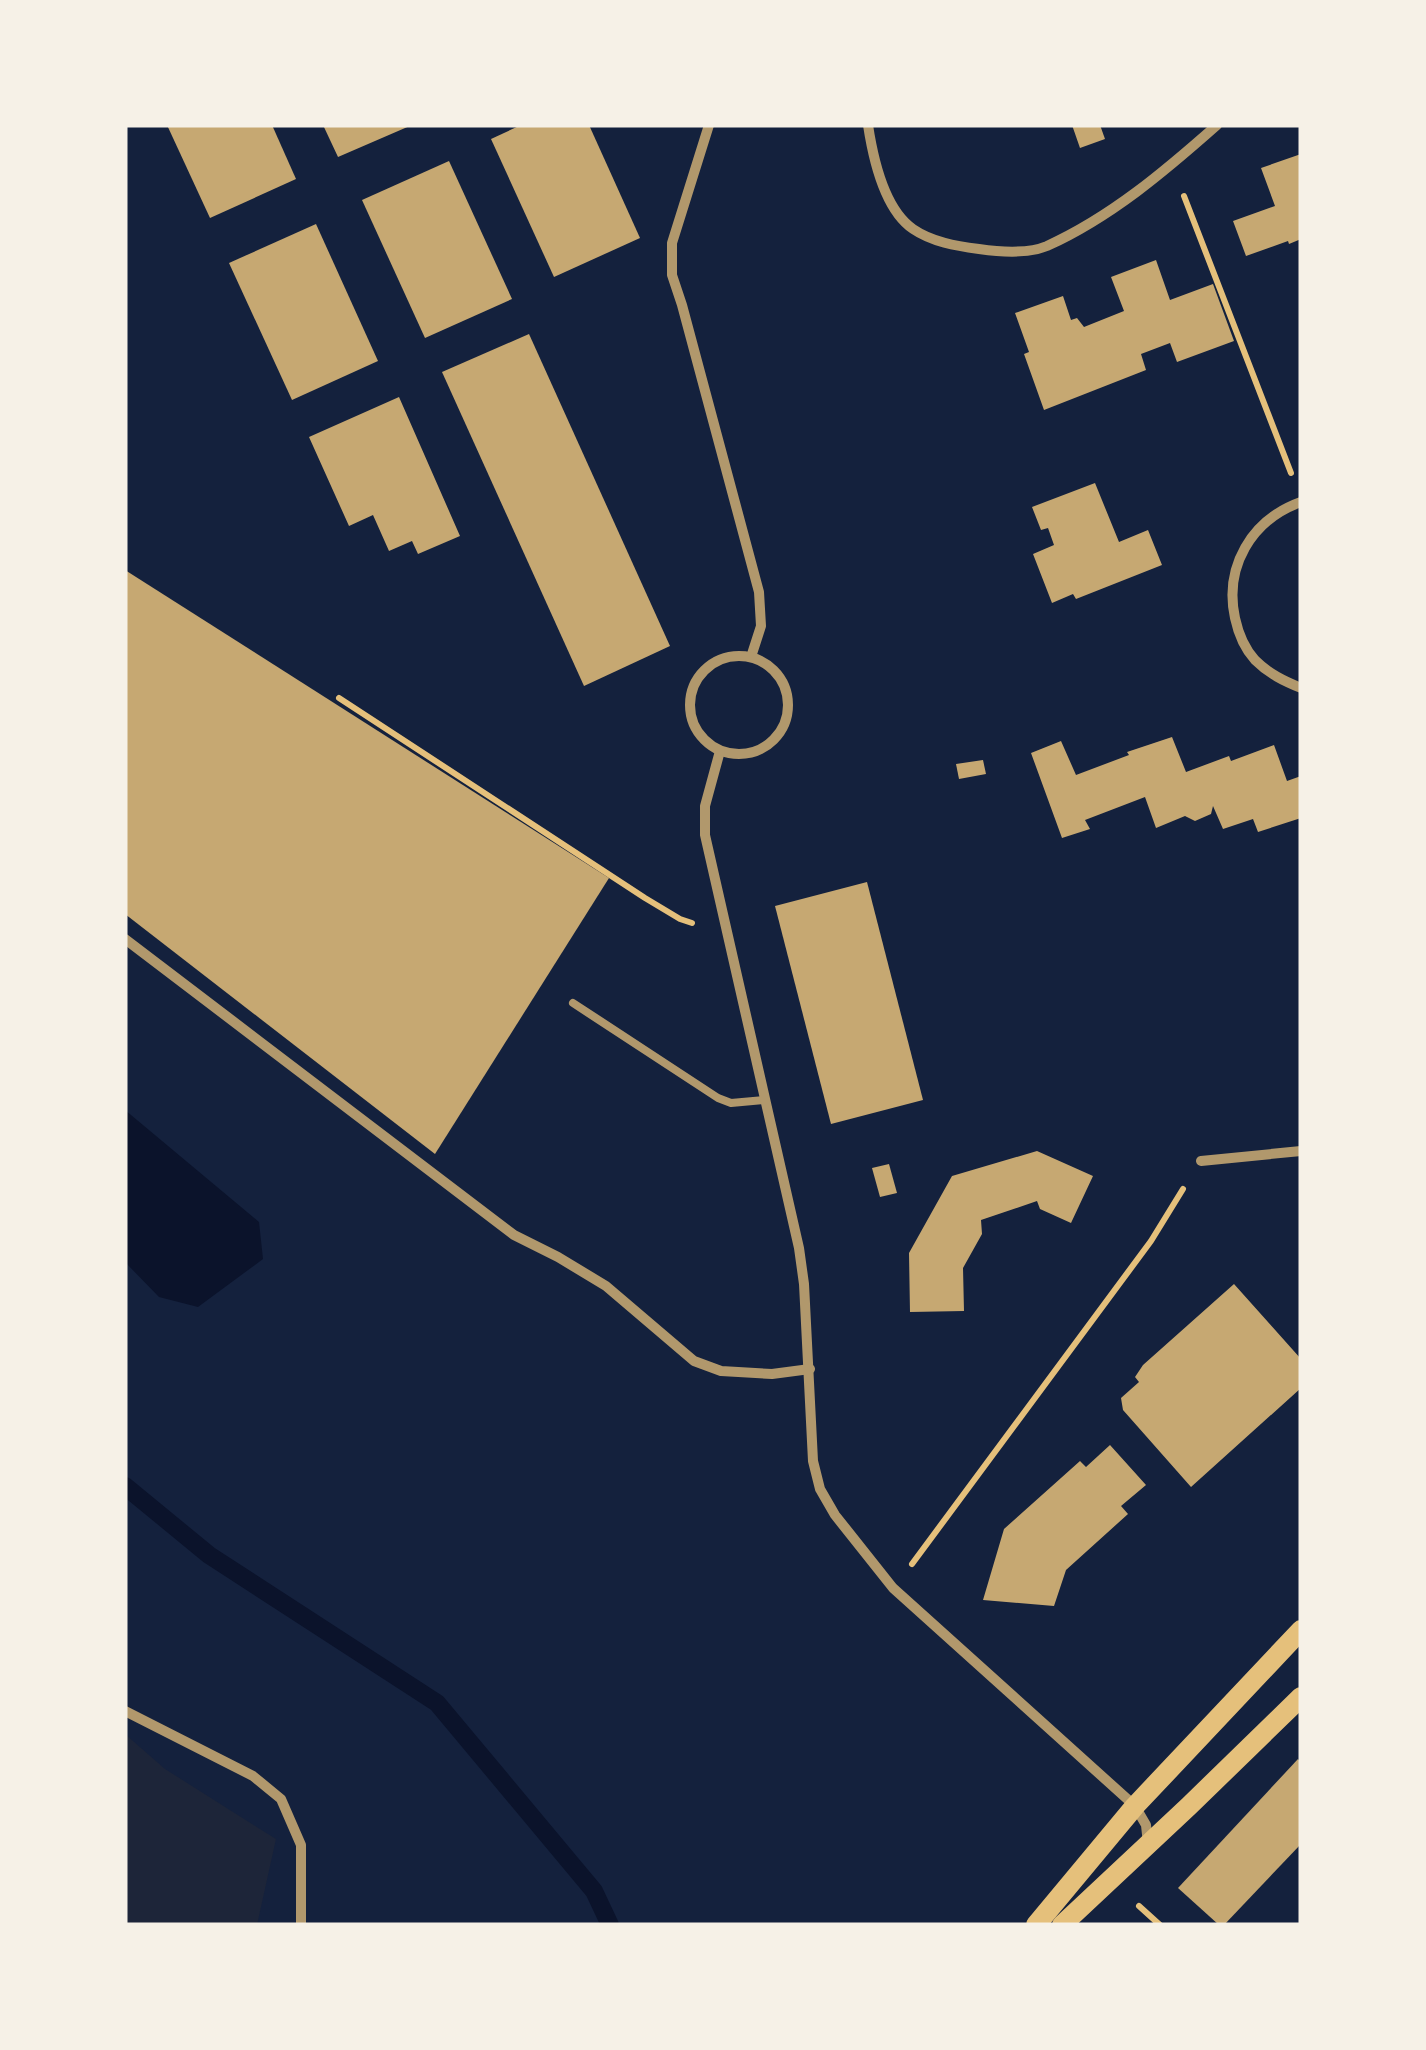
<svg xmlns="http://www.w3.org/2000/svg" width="1426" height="2050" viewBox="0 0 1426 2050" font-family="'DM Sans',sans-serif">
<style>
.green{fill:#1d2539}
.water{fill:#0b132b}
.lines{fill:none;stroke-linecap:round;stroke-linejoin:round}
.stream{stroke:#0b132b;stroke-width:18}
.building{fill:#c6a872}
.path{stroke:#e5c07b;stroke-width:6}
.service{stroke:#b1986c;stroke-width:8}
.minor{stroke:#b1986c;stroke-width:10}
.secondary{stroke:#e5c07b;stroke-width:20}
</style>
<rect width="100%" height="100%" fill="#14213d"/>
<path class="green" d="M125,1734l40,35 111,70 -19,86h-132z"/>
<path class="water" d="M125,1110l134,112 4,37 -65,48 -39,-10 -34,-35z"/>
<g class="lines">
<path class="stream" d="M125,1486l84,69 228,148 157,188 16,34"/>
</g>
<g class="building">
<path d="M167,125h105l24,54 -86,39z"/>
<path d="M323,125h89l-74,32z"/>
<path d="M521,125h68l51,113 -86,39 -63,-138z"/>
<path d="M1072,125h28l5,14 -25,9z"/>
<path d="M1301,154v85l-12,5 -1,-3 -42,15 -13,-35 42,-15 -14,-38z"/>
<path d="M449,161l63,138 -87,39 -63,-138z"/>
<path d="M316,224l62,137 -86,39 -63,-137z"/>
<path d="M1156,260l14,40 43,-16 21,57 -57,21 -7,-19 -29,11 5,16 -102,40 -20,-56 5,-2 -14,-39 48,-17 8,24 6,-2 7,9 40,-16 -13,-34z"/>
<path d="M529,334l141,312 -86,40 -142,-314z"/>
<path d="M399,397l61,139 -42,18 -6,-13 -23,10 -16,-36 -24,11 -40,-89z"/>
<path d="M1095,483l24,59 29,-12 14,35 -86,34 -3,-5 -21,9 -19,-49 21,-9 -6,-17 -7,2 -9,-23z"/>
<path d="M125,570l484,308 -174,276 -310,-240z"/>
<path d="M1172,737l14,35 43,-16 2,5 43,-16 13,36 14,-5v42l-43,14 -5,-13 -30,10 -10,-23 -2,8 -16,7 -10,-5 -29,12 -11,-31 -60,23 5,9 -28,9 -31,-85 30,-12 15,34 53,-20 -2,-3z"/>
<path d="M983,760l3,14 -27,5 -3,-15z"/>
<path d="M867,882l56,218 -92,24 -56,-218z"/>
<path d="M1037,1151l56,25 -22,47 -31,-14 -3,-8 -56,19 1,14 -19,34 1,43 -54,1 -1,-59 43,-77z"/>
<path d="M889,1164l8,29 -17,4 -8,-29z"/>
<path d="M1234,1284l67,75v29l-110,99 -68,-77 -2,-12 18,-16 -4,-5 8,-12z"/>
<path d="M1110,1445l36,40 -25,21 7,8 -62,56 -12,36 -71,-6 21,-71 76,-68 6,6z"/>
<path d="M1298,1759l3,4v81l-77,81h-5l-41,-37z"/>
</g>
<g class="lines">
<g class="path">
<path d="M1184,196l107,277"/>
<path d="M339,698l306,200 35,21 12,4"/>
<path d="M912,1564l239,-323 32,-52"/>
<path d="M1139,1906l21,19"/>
</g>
<path class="service" d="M573,1003l145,95 13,5 34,-3"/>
<g class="minor">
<path d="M709,125l-37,118v32l10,30 77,287 2,34 -10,31"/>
<path d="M868,125c5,33 16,84 45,104 19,13 43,17 66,20 21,3 49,5 68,-3 64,-29 118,-75 170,-121"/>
<path d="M1301,502c-50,18 -77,65 -66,116 3,14 10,31 20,42 14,14 29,21 46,28"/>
<circle cx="739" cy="705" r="49"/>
<path d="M720,751l-15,55v29l94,413 5,36 9,177 7,28 15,26 58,73 242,218 11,19 2,19"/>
<path d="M125,939l389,296 44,22 48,29 88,75 27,10 51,3 38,-5"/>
<path d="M1201,1161l100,-10"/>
<path d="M125,1711l128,65 28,23 20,46v80"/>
</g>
<g class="secondary">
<path d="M1036,1925l99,-119 166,-176"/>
<path d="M1062,1925l127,-119 112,-109"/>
</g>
</g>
<rect width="1426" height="2050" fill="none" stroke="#f6f1e7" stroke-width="255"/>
</svg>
